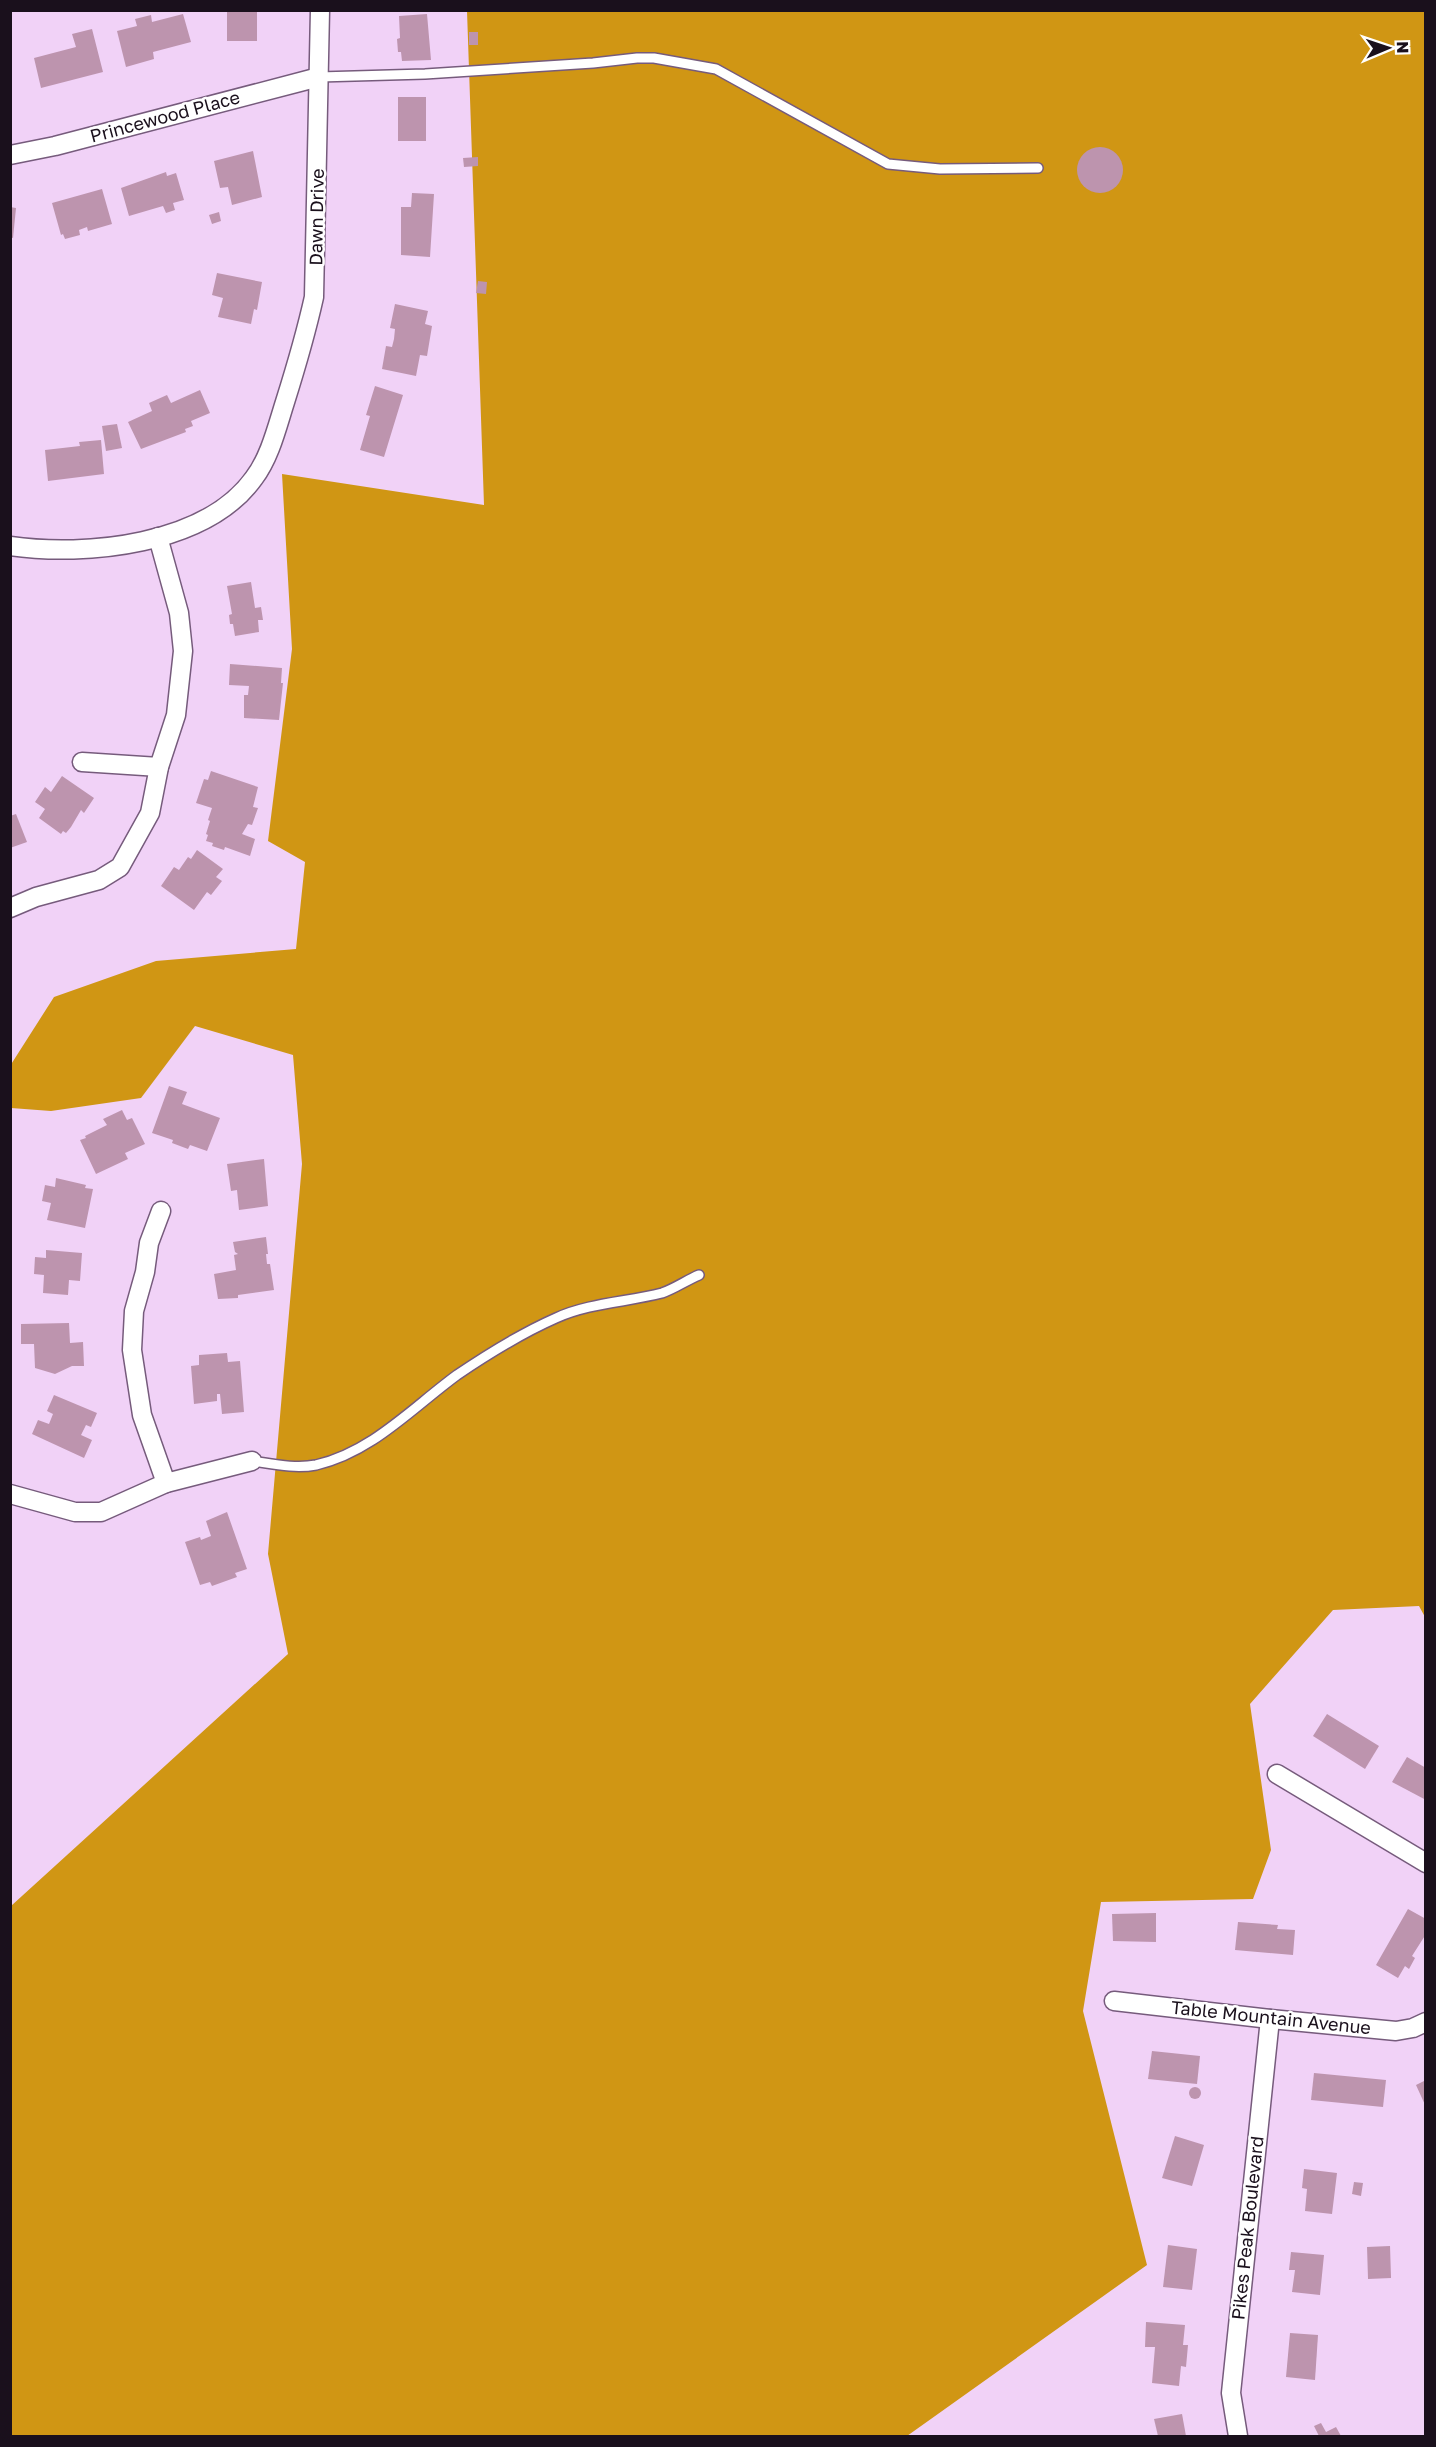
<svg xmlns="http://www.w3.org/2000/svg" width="1436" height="2447" viewBox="0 0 1436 2447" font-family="'Golos Text',sans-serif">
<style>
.forest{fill:#d09614}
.building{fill:#bd94ae}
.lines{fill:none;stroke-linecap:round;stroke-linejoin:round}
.service-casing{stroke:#765b7c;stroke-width:12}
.minor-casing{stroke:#765b7c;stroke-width:21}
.service{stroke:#fff;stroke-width:9}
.minor{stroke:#fff;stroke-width:18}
.labels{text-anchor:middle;stroke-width:5;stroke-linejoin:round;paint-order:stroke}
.street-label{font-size:18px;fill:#1a101c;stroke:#fff}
</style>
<rect width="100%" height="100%" fill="#f1d2f7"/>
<path class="forest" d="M467,11h958v1606l-6,-11 -86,4 -83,94 21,146 -18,49 -152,3 -18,109 64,254 -240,171h-896v-530l277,-252 -20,-100 34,-390 -9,-109 -98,-29 -54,72 -90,13 -40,-3 -1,-42 44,-69 102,-36 140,-12 9,-87 -37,-21 24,-192 -10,-175 202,31z"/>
<g class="building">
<rect x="227" y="10" width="30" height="31"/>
<path d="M183,14l8,28 -38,10 1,7 -28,8 -9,-36 20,-5 -2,-7 16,-4 1,7z"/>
<path d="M427,14l4,46 -29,1 -1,-9h-3l-1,-13 3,-1 -1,-22z"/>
<path d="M92,29l11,43 -62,16 -7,-30 42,-11 -4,-13z"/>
<rect x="469" y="32" width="9" height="13"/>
<rect x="398" y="97" width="28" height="44"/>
<circle cx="1100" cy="170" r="23"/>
<path d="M253,151l9,46 -30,8 -4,-18 -8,1 -6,-27z"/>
<path d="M478,157v9l-14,1 -1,-9z"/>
<path d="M166,172l1,4 9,-3 8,27 -11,3 2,7 -9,3 -3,-7 -34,10 -8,-28z"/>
<path d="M102,189l10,35 -24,7 -1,-4 -8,3 1,5 -15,4 -2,-5 -2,1 -9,-32z"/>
<path d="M412,193l22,1 -4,63 -29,-2v-48h10z"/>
<path d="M10,207l6,1 -3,30 -3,-1z"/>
<path d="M219,212l2,9 -9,3 -3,-9z"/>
<path d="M217,273l45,9 -5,28 -3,-1 -3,15 -33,-7 5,-19 -11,-3z"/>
<path d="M478,281l9,1 -1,12 -10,-1z"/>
<path d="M395,304l33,7 -3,13 7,2 -5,30 -7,-1 -4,21 -34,-7 4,-23 6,1 2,-8 1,-10 -5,-1z"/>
<path d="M375,386l28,9 -19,62 -24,-7 10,-34 -4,-1z"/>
<path d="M200,390l10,23 -19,8 2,5 -8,3 1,3 -45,17 -13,-27 24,-11 -3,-8 18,-8 4,8z"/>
<path d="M117,424l5,24 -16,3 -4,-25z"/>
<path d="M101,440l3,34 -56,7 -3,-31 35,-4 -1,-4z"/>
<path d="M251,582l4,26 6,-1 2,13h-5l1,12 -24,4 -2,-12h-3l-1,-9 3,-1 -5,-28z"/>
<path d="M230,664l52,4 -1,15h2l-4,37 -35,-2v-23h4l1,-9 -20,-1z"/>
<path d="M211,771l47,16 -5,20 5,1 -6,17 -4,-1 -6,10 13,5 -5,17 -25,-9 -1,3 -12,-4 1,-3 -7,-2 2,-6 -2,-1 4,-13 -2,-1 4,-12 -16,-5 8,-24 4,1z"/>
<path d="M62,776l32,22 -10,15 -3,-3 -10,17 -5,6 -3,-2 -2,3 -22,-16 6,-9 -10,-7 10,-15 6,5z"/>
<path d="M16,814l11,28 -17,6v-32z"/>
<path d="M197,850l26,19 -7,8 6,4 -11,14 -4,-3 -13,18 -33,-24 13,-19 5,3 9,-13 3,2z"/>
<path d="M169,1086l18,6 -5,12 38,14 -13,33 -17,-6 -2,4 -16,-6 1,-3 -21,-7z"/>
<path d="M122,1110l5,10 5,-2 13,26 -20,9 3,6 -32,15 -16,-34 6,-2 -1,-2 22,-11 -4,-6z"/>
<path d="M264,1159l4,47 -29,4 -2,-20 -6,1 -4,-27z"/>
<path d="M56,1178l30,7 -1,3 8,1 -8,39 -38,-8 4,-17 -9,-2 3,-16 10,2z"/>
<path d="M266,1237l2,17h-2l1,10h3l4,26 -36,5v3l-20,1 -4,-25 22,-4 -2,-15 4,-1 -3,-2 -2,-10z"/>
<path d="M46,1250l36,3 -2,28 -11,-1 -1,15 -25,-2 1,-18 -10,-1 1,-17 11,1z"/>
<path d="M69,1323l1,20 13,-1 1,24h-12l-17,8 -20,-6 -1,-24h-13v-20z"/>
<path d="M227,1353l1,9 12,-1 4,51 -22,2 -2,-20h-3v7l-23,3 -3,-38 8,-1v-10z"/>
<path d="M54,1395l43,18 -6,14 -5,-2 -5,10 11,5 -8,18 -52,-24 6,-14 11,4 4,-10 -6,-3z"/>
<path d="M227,1512l20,57 -12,4 2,4 -25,9 -2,-4 -10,3 -15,-43 15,-5 1,3 10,-4 -5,-15z"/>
<path d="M1327,1714l52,32 -14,23 -52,-33z"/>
<path d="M1407,1757l19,11v32l-34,-18z"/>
<path d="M1408,1909l18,10v15l-14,22 3,2 -6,11 -4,-3 -7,12 -22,-13z"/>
<path d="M1156,1913v29l-43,-1 -1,-27z"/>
<path d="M1238,1922l40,3 -1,4 18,1 -2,25 -58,-5z"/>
<path d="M1152,2051l48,5 -3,28 -49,-5z"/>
<path d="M1314,2073l72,7 -3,27 -72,-7z"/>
<path d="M1426,2080v27l-10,-22z"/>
<circle cx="1195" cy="2093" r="6"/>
<path d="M1175,2136l29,9 -12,41 -30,-8z"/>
<path d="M1304,2169l33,4 -5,41 -27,-3 2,-22 -5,-1z"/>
<path d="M1354,2182l9,1 -2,13 -9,-2z"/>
<path d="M1168,2245l29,4 -5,41 -29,-3z"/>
<path d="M1390,2246l1,32 -23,1 -1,-32z"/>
<path d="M1291,2252l33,3 -4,40 -28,-3 3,-22h-6z"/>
<path d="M1146,2322l39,3 -2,20h5l-2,22 -5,-1 -2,20 -27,-3 3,-36h-10z"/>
<path d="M1290,2333l28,2 -3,45 -29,-3z"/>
<path d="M1182,2414l4,22h-28l-4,-17z"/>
<path d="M1321,2423l5,9 10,-5 5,9h-22l-5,-10z"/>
</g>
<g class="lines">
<g class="service-casing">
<g id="service">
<path d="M319,77l106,-3 168,-11 44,-5h17l62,11 172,95 52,5 98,-1"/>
<path d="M252,1461c21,3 43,8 64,4 56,-13 96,-57 141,-90 31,-21 65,-42 99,-57 33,-15 71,-16 106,-25 12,-4 25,-13 37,-18"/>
</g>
</g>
<g class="minor-casing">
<g id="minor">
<path d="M10,155l45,-9 264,-69"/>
<path d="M10,546c76,11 196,-1 244,-68 16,-21 23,-51 31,-76 11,-35 21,-69 29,-105l6,-287"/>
<path d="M82,762l77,5"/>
<path d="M10,908l26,-11 63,-17 21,-13 30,-54 9,-46 17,-52 7,-64 -4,-38 -21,-76"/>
<path d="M161,1211l-12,32 -4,29 -11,39 -2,39 10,65 24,68"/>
<path d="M10,1494l65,18h26l65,-29 86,-22"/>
<path d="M1277,1774l149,89"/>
<path d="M1114,2001l156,18 126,12 17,-3 13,-6"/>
<path d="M1238,2436l-7,-43 39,-374"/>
</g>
</g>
<use href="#service" class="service"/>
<use href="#minor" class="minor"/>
</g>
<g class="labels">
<g class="street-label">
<text transform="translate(165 117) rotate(-15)" y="6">Princewood Place</text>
<text transform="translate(317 217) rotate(-89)" y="6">Dawn Drive</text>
<text transform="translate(1271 2018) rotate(6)" y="6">Table Mountain Avenue</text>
<text transform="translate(1248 2228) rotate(-84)" y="6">Pikes Peak Boulevard</text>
</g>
</g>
<rect width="1436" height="2447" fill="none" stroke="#1a101c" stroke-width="24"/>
<g transform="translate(1388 48) rotate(88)" stroke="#ffffff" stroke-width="4.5" paint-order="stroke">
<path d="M0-4.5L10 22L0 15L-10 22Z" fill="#1a101c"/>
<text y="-9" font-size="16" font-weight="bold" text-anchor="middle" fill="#1a101c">N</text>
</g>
</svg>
